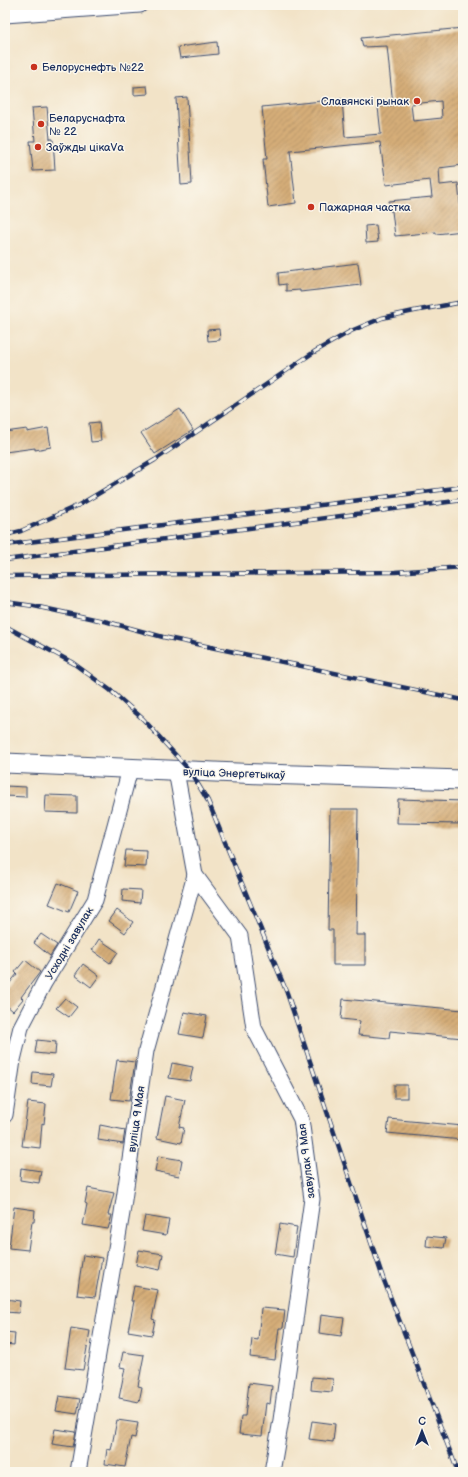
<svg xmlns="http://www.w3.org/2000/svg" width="468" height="1477" viewBox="0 0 468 1477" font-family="'Balsamiq Sans',sans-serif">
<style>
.building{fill:url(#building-hatch);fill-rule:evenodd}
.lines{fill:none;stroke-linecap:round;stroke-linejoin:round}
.minor-casing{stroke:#3b4a6e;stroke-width:17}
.major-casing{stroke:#3b4a6e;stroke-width:21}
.minor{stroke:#fff;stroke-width:15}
.major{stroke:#fff;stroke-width:19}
.rail-casing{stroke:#1b2f5e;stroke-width:4.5}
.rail{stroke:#fbf7ec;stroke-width:3;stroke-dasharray:9;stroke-linecap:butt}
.poi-dot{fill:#c8321e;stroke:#fbf7ec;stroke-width:1.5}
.labels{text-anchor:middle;stroke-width:3;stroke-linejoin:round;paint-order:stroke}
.poi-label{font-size:11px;fill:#1b2f5e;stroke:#fbf7ec;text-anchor:start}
.street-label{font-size:11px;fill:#1b2f5e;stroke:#fbf7ec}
</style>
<defs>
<pattern id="building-hatch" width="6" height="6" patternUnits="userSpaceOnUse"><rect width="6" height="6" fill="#d5ad78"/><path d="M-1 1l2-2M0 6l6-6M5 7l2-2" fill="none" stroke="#ac8d66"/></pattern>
</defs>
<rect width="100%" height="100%" fill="#fbf7ec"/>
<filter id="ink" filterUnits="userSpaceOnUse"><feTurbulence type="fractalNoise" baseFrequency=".025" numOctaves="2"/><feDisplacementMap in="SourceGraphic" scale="8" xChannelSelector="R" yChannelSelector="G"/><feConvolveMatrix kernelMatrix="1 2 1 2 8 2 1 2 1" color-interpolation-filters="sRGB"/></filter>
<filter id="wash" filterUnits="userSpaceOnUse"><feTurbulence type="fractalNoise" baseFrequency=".012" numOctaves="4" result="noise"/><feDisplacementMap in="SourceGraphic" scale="16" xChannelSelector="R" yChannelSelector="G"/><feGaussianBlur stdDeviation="0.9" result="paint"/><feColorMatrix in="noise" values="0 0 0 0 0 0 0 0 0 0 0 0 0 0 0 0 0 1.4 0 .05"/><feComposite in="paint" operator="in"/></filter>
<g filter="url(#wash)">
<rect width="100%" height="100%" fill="#f2e3c7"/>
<g id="blocks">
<g class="building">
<path d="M463,28v137l-24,3 1,17 18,-2 5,48 -27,3v-2l-41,4 -3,-25h-2l-1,-10 43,-4 -2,-17 -44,5 -6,-43 -90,9 6,52 -28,4 -5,-48h4l-5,-52 80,-8 3,38 36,-3 -3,-27 15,-2 -6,-59 -24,1 -2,-9zM441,101l1,17 -29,3 -2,-17z"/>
<path d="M217,42l1,12 -38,4 -2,-11z"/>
<path d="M147,86l1,8 -14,1v-8z"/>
<path d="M187,97l5,87 -11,1 -5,-87z"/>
<path d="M47,107l3,32h3l2,31 -22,1 -3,-30h5l-3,-33z"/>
<path d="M376,225l2,17 -12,1 -1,-17z"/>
<path d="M358,263l3,22 -61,7v-2l-14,1v-7l-7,1 -1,-12z"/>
<path d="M219,329l1,11 -12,1 -1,-11z"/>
<path d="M180,409l13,21 -38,24 -14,-21z"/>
<path d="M99,422l2,19 -10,1 -2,-19z"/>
<path d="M48,428l3,19 -16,3v-2l-30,4v-20l22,-3v3z"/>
<path d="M5,786l21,1v10l-21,-1z"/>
<path d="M46,795l31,1v17l-32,-1z"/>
<path d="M398,799l65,2v23l-66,-1z"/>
<path d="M330,809h28l-2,126h9v30h-32v-35h-5z"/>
<path d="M126,850l21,1 -1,16 -22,-1z"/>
<path d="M58,883l20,8 -9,21 -20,-8z"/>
<path d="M123,889l18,1 -1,13 -18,-2z"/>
<path d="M117,910l16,12 -8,11 -16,-12z"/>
<path d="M41,934l16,11 -7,11 -16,-13z"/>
<path d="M99,939l19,13 -8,11 -18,-13z"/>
<path d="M25,960l15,12 -19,25 2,2 -10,12 -8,-7v-15l12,-15 -2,-2z"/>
<path d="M83,964l16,12 -8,11 -16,-12z"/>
<path d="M65,998l12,9 -8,10 -13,-9z"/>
<path d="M343,999l120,11v28l-73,-7 -1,7 -31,-3 2,-14 -19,-2z"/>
<path d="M184,1012l23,4 -4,22 -24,-4z"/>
<path d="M37,1040l19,2 -1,13 -20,-2z"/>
<path d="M117,1060l18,2 -6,39 -18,-2z"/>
<path d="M172,1063l21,4 -3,14 -21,-3z"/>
<path d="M33,1072l20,2 -2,12 -19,-2z"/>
<rect x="394" y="1085" width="13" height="13"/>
<path d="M165,1096l20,4 -6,27 5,1 -3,15 -24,-5z"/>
<path d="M28,1102l18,2 -2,20 -2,-1 -2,25 -18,-2z"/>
<path d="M389,1119l74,7v14l-76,-7z"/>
<path d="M100,1125l25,5 -2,14 -25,-4z"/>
<path d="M158,1156l24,4 -3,16 -24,-5z"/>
<path d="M21,1168l20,3 -2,12 -19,-3z"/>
<path d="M88,1188l26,5 -6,22h4l-4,14 -25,-4 4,-21 -2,-1z"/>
<path d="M14,1207l21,3 -1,12h-2l-4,28 -19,-2z"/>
<path d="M145,1216l24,4 -3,15 -24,-4z"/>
<path d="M280,1224l17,3 -4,30 -18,-3z"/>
<path d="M427,1236l19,2 -2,10 -18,-2z"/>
<path d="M139,1250l24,4 -3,16 -24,-5z"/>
<path d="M83,1255l19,3 -7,39 -18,-2z"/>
<path d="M134,1286l24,4 -6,29 3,1 -3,15 -24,-4 6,-30h-3z"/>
<path d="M5,1299l15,2 -1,12 -14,-1z"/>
<path d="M261,1308l24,2 -2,18h-4l-4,32 -25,-3 2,-18 6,1z"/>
<path d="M321,1315l23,3 -3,18 -22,-3z"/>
<path d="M71,1328l19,3 -7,39 -18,-2z"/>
<path d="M5,1332l10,1 -1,12 -9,-1z"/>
<path d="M123,1352l21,3 -6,31 4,1 -3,15 -20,-4 6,-30 -5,-1z"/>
<path d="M312,1377l21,2 -1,13 -21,-2z"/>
<path d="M249,1383l23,3 -2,18 -4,-1 -4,33 -23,-2 2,-18h4z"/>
<path d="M59,1396l21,3 -3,15 -21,-3z"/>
<path d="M117,1420l21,3 -3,15 -4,-1 -6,30 -20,-3 2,-15 4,1z"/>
<path d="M312,1421l23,3 -2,18 -24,-3z"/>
<path d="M55,1429l21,3 -3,15 -21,-3z"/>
</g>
</g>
</g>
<g filter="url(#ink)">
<use href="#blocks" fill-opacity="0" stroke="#3b4a6e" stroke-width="1"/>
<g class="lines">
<g class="minor-casing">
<g id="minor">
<path d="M5,15l135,-10"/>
<path d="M195,875l45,61 14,92 47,91 11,80 -31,221 -9,52"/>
<path d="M5,1115l8,-55 8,-33 23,-44 51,-83 35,-131"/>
<path d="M78,1472l44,-259 24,-162 49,-176 -19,-104"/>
</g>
</g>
<g class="major-casing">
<path id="major" d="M5,763l258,11 200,6"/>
</g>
<use href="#minor" class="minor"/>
<use href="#major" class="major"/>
<g class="rail-casing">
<g id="rail">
<path d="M5,535l16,-4 58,-26 76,-45 159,-108 37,-21 31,-13 32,-7 49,-9"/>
<path d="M5,545l458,-58"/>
<path d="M5,560l458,-60"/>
<path d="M5,576l390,-4 68,-5"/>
<path d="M5,602l29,4 74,16 55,15 300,63"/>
<path d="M5,626l68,37 37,27 33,29 47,52 18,30 79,192 96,285 75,194"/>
</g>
</g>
<use href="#rail" class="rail"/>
</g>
</g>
<g class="poi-dot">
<circle cx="34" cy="67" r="4"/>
<circle cx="417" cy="101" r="4"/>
<circle cx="41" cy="124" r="4"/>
<circle cx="38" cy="147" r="4"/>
<circle cx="311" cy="207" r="4"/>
</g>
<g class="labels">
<g class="poi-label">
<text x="42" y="71">Белоруснефть №22</text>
<text x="409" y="105" text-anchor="end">Славянскі рынак</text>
<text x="49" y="122">Беларуснафта<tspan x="49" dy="13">№ 22</tspan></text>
<text x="46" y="151">Заўжды цікаVа</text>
<text x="319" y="211">Пажарная частка</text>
</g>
<g class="street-label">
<text transform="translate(234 773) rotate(2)" y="4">вуліца Энергетыкаў</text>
<text transform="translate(69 943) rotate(-59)" y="4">Усходні завулак</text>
<text transform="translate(136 1119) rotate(-82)" y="4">вуліца 9 Мая</text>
<text transform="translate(306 1161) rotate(-97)" y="4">завулак 9 Мая</text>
</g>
</g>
<rect width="468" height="1477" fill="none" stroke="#fbf7ec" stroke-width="20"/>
<g transform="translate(422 1431)" stroke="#fbf7ec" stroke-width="3" paint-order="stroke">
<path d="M0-3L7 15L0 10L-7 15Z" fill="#1b2f5e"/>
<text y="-6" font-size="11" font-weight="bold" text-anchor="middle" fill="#1b2f5e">С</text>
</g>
</svg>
